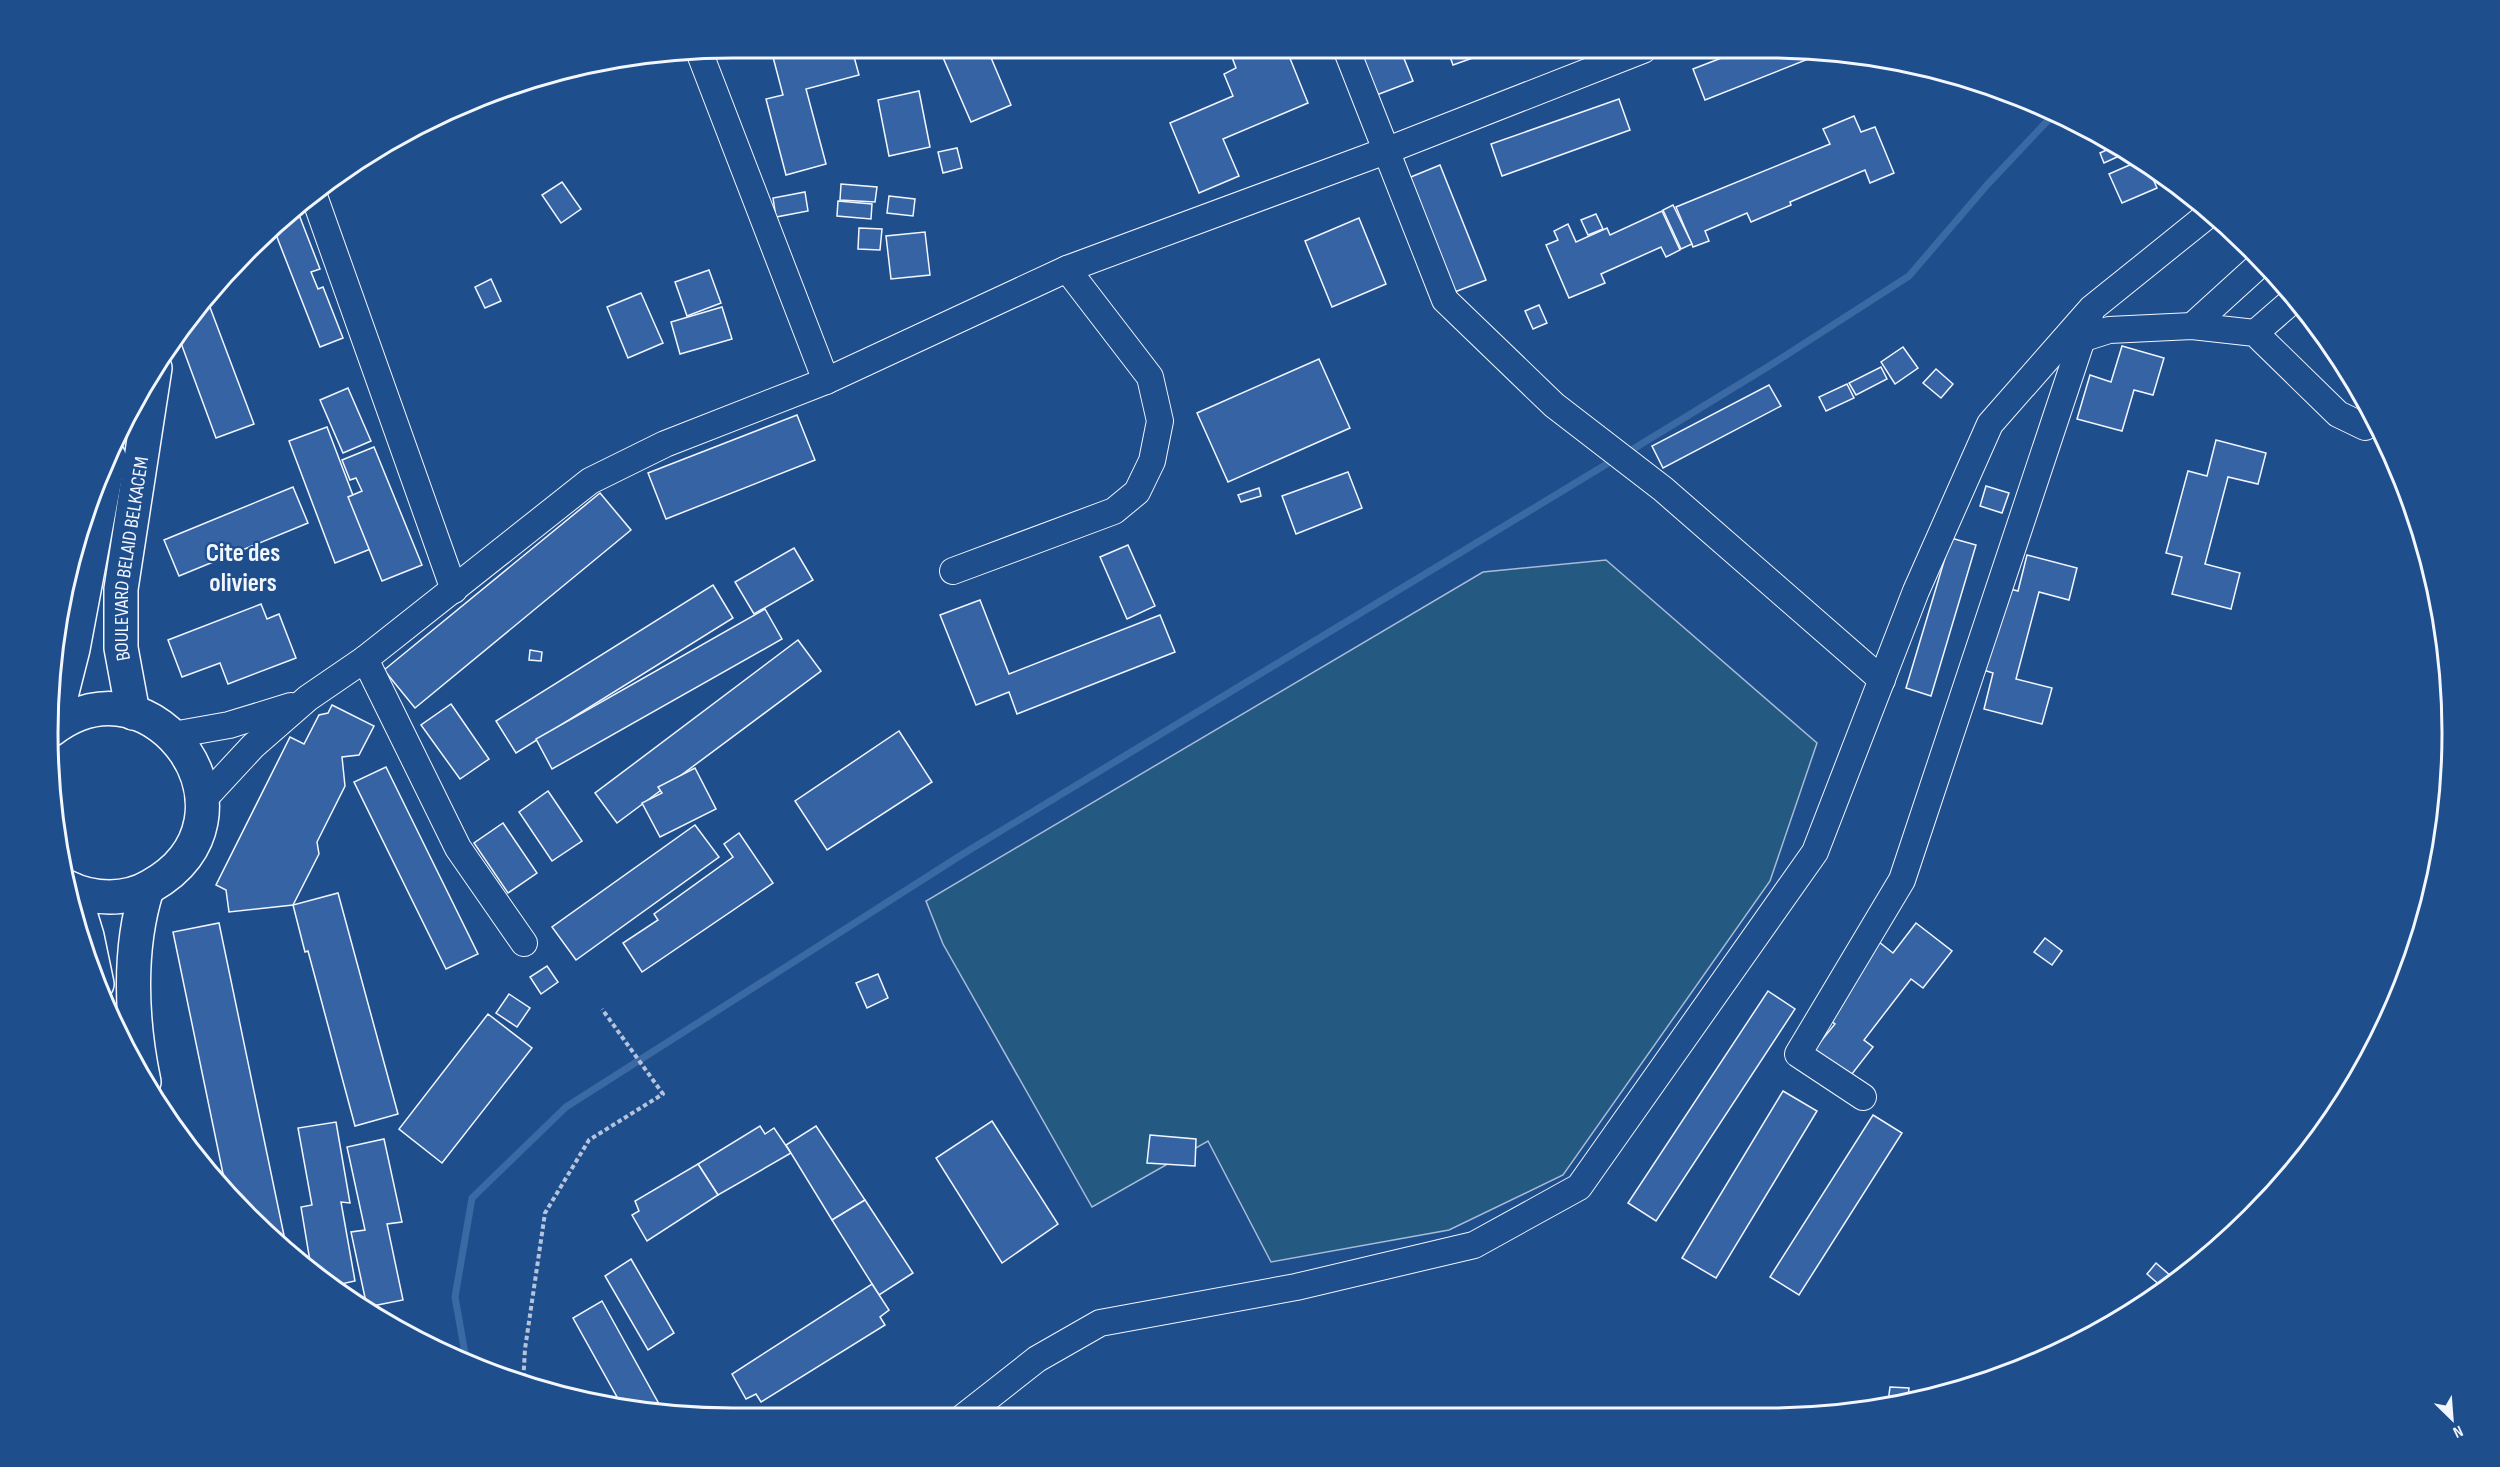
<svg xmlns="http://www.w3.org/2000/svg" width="2500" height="1467" viewBox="0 0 2500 1467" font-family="'Sofia Sans Condensed',sans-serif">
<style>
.green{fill:#245a82;stroke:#a8bbd7;stroke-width:1.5}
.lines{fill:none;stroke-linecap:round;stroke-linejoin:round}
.stream{stroke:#3b69a3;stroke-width:7}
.building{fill:#3563a3;stroke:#f2f6ff;stroke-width:1.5}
.minor-casing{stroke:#f2f6ff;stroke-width:28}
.major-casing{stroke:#f2f6ff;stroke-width:36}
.path{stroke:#b3c4dc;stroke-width:4;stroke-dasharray:4.5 3;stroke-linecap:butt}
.minor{stroke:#1f4e8c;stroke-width:26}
.major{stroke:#1f4e8c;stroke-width:33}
.labels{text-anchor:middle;stroke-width:4.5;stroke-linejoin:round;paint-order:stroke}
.street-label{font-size:20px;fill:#f2f6ff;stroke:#1f4e8c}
.district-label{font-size:26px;font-weight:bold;fill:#f2f6ff;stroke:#1f4e8c}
.rim{fill:none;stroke:#f2f6ff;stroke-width:3}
</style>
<rect width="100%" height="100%" fill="#1f4e8c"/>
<path class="green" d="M1606,560l211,183 -47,138 -207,294 -114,55 -178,32 -63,-121 -116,66 -149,-263 -17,-43 557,-329z"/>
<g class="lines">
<g class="stream">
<path d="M1625,454l149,-91 135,-87 78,-91 65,-69"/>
<path d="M466,1359l-11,-62 17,-99 94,-91 400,-255 649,-393"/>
</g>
</g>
<g class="building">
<path d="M1812,49l14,3 -121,48 -12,-31 49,-19z"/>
<path d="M1287,51l21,52 -85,36 16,37 -40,17 -29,-70 63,-27 -9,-22 12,-6 -6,-16z"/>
<path d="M1357,51h44l12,30 -39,15z"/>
<path d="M1448,51h44l-39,14z"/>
<path d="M789,53h64l6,22 -53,14 20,75 -40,11 -20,-76 17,-4 -10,-38z"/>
<path d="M941,53h48l22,52 -40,17z"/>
<path d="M919,91l11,56 -41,9 -11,-56z"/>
<path d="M1619,99l11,31 -128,46 -11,-32z"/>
<path d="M1854,116l7,16 14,-5 19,46 -24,10 -5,-13 -75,32 1,3 -40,17 -4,-9 -42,18 4,10 -16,6 -17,-40 154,-63 -7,-15z"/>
<path d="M2113,147l13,6 -22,10 -4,-10z"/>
<path d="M957,148l5,20 -19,5 -5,-21z"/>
<path d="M2141,160l5,3 11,25 -35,15 -13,-29z"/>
<path d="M1440,165l46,115 -34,13 -46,-114z"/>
<path d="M562,182l19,27 -20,14 -19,-28z"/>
<path d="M841,184l36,3 -2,15 -35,-2z"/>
<path d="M805,192l3,19 -32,6 -3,-19z"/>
<path d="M889,196l26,3 -2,17 -26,-3z"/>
<path d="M838,201l34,3 -1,15 -34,-3z"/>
<path d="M1673,205l19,39 -11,5 -18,-39z"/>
<path d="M296,207l24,62 -9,3 7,17 5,-2 20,51 -23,9 -47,-120z"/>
<path d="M1662,211l18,39 -14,7 -5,-10 -60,27 4,9 -36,15 -23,-53 12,-5 -4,-9 14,-7 8,18 31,-14 3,7z"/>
<path d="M1596,214l7,15 -15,6 -7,-15z"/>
<path d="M1359,218l27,66 -54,23 -27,-66z"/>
<path d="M859,228l23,1 -2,21 -22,-1z"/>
<path d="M925,232l5,43 -39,4 -5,-43z"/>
<path d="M709,270l12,33 -34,13 -12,-34z"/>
<path d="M491,279l10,22 -16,7 -10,-21z"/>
<path d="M641,293l22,50 -35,15 -21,-51z"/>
<path d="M208,302l46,122 -38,14 -38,-103 25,-31z"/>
<path d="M1539,305l8,18 -14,6 -8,-18z"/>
<path d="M722,307l10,32 -52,15 -9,-32z"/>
<path d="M2122,346l42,12 -11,37 -19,-5 -12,41 -45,-12 13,-44 21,7z"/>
<path d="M1903,347l15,21 -23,16 -14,-22z"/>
<path d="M1319,359l31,69 -122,54 -31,-69z"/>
<path d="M1881,367l6,12 -31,16 -7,-12z"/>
<path d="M1936,369l17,15 -12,14 -18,-15z"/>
<path d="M1847,384l7,14 -28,13 -7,-14z"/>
<path d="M1769,385l12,21 -118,62 -11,-22z"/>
<path d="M348,388l23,53 -28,12 -23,-53z"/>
<path d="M797,415l18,45 -149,59 -18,-46z"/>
<path d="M327,427l46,121 -38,15 -46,-122z"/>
<path d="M2216,440l50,13 -8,31 -30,-7 -23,87 35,9 -9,36 -59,-15 10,-37 -16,-4 22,-82 19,5z"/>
<path d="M374,447l48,118 -40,16 -34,-84 14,-6 -6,-13 -6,2 -8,-20z"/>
<path d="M1348,472l14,36 -66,26 -14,-38z"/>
<path d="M1986,486l23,7 -7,20 -22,-7z"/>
<path d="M293,487l15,36 -129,53 -15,-36z"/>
<path d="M1259,488l2,8 -20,6 -3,-7z"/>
<path d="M600,493l31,37 -216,178 -31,-38z"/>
<path d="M1951,538l25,7 -45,151 -25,-8z"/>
<path d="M1128,545l27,61 -28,13 -27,-62z"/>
<path d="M794,548l19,32 -59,34 -19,-32z"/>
<path d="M2027,555l50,13 -8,32 -30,-8 -23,87 36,9 -10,36 -58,-15 9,-36 -16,-5 26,-81 15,4z"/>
<path d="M713,585l20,33 -217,135 -20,-32z"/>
<path d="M980,600l29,74 151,-59 15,37 -158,62 -8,-22 -33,13 -36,-90z"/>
<path d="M261,604l6,15 12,-5 17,44 -68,26 -8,-21 -38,14 -14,-37z"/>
<path d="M765,609l17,30 -230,130 -16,-30z"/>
<path d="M798,640l23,31 -204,152 -22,-30z"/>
<path d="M530,650l12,2 -1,9 -12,-1z"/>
<path d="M451,704l38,55 -29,20 -39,-54z"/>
<path d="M332,705l42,21 -15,29 -17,2 3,29 -28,56 2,12 -26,51 -64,7 -3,-22 -10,-5 74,-148 14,7 15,-29 9,-2z"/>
<path d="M899,731l33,51 -105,68 -32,-49z"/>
<path d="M386,767l92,187 -32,15 -92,-187z"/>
<path d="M695,768l21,41 -56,28 -18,-34 20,-10 -4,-6z"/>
<path d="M548,791l34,50 -30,20 -33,-49z"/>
<path d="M503,823l34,50 -29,20 -34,-50z"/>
<path d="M695,825l24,32 -143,103 -24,-33z"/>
<path d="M739,833l34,50 -131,89 -19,-29 35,-23 -4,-6 79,-57 -9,-13z"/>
<path d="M338,893l60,221 -43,12 -47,-175 -3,1 -12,-47z"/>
<path d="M219,923l67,322 -59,-52 -54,-261z"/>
<path d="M1916,923l36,28 -29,37 -12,-9 -47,61 9,7 -25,32 -35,-28 22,-27 -12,-9 56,-73 14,11z"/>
<path d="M2045,938l17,13 -10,14 -18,-13z"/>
<path d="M547,966l11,16 -17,12 -11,-17z"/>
<path d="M878,974l10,24 -21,10 -11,-25z"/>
<path d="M1768,991l27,18 -139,212 -28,-18z"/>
<path d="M509,994l21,14 -13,19 -21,-14z"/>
<path d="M488,1014l44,34 -90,115 -43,-34z"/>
<path d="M1783,1091l34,20 -101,167 -34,-20z"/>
<path d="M1873,1115l29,18 -103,162 -29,-18z"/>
<path d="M992,1121l66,103 -56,39 -66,-105z"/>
<path d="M336,1122l14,81 -9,-1 14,79 -23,5 -21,-19 -10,-60 11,-2 -14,-77z"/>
<path d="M760,1126l5,8 9,-6 17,25 -73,42 -20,-31z"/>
<path d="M816,1126l49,74 -33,20 -46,-75z"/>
<path d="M1150,1135l46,4 -1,27 -48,-3z"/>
<path d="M384,1139l18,83 -15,2 16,76 -36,7 -16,-75 14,-2 -18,-83z"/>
<path d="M698,1164l20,31 -71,46 -15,-26 7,-4 -4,-10z"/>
<path d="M865,1200l48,73 -34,22 -47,-75z"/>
<path d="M631,1259l43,74 -26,17 -43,-74z"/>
<path d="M2156,1263l16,14 -10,10 -15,-13z"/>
<path d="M872,1284l17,26 -9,7 5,8 -124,77 -5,-8 -10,5 -14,-25z"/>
<path d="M602,1301l62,112 -43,-9 -48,-86z"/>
<path d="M1890,1387l19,1 -1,10 -20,4z"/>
</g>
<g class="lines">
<g class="minor-casing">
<g id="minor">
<path d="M1347,51l98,249 109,105 109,84 219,191"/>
<path d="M700,54l126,327"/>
<path d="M313,193l141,397"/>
<path d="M2192,326l66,-60"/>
<path d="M2255,333l38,-33"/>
<path d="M2084,338l25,-8 83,-4 63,7 83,81 27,13"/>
<path d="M953,571l161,-60 23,-19 15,-31 8,-40 -10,-44 -83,-108"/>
<path d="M365,659l93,189 66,95"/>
<path d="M173,735l56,-10 62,-19"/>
<path d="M203,800l50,-54 55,-48 57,-39 225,-178 75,-37 161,-63 241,-112 321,-119 255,-100"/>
<path d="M1863,1097l-65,-43 104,-174 188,-565"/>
<path d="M962,1418l75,-59 63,-36 196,-36 178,-42 105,-58 236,-335 101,-261 74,-167 101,-115 118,-95"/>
</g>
</g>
<g class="major-casing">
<g id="major">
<path id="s1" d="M133,713l-12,-65v-59l34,-221"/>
<path d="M53,728l20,-79 36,-192"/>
<path d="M51,730c104,-81 221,88 100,156 -25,15 -58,14 -84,1"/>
<path d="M73,890l14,46 10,48"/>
<path d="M144,1082c-13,-62 -16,-133 3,-193"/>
</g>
</g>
<path class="path" d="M523,1385l2,-36 20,-136 44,-73 74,-46 -61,-85"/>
<use href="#minor" class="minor"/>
<use href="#major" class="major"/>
</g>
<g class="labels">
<g class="street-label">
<text dy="7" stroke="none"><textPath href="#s1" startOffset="156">BOULEVARD BELAID BELKACEM</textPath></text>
</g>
<g class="district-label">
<text x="243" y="561">Cite des<tspan x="243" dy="30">oliviers</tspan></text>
</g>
</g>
<path d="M0 0H2500V1467H0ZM733 58H1767A675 675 0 0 1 2442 733V733A675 675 0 0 1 1767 1408H733A675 675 0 0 1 58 733V733A675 675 0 0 1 733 58Z" fill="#1f4e8c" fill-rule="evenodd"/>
<path class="rim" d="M733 58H1767A675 675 0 0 1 2442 733V733A675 675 0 0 1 1767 1408H733A675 675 0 0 1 58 733V733A675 675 0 0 1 733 58Z"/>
<g transform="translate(2452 1419) rotate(155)" stroke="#1f4e8c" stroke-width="4.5" paint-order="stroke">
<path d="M0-4.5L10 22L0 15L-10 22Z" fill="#f2f6ff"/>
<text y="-9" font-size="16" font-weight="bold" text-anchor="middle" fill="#f2f6ff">N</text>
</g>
</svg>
